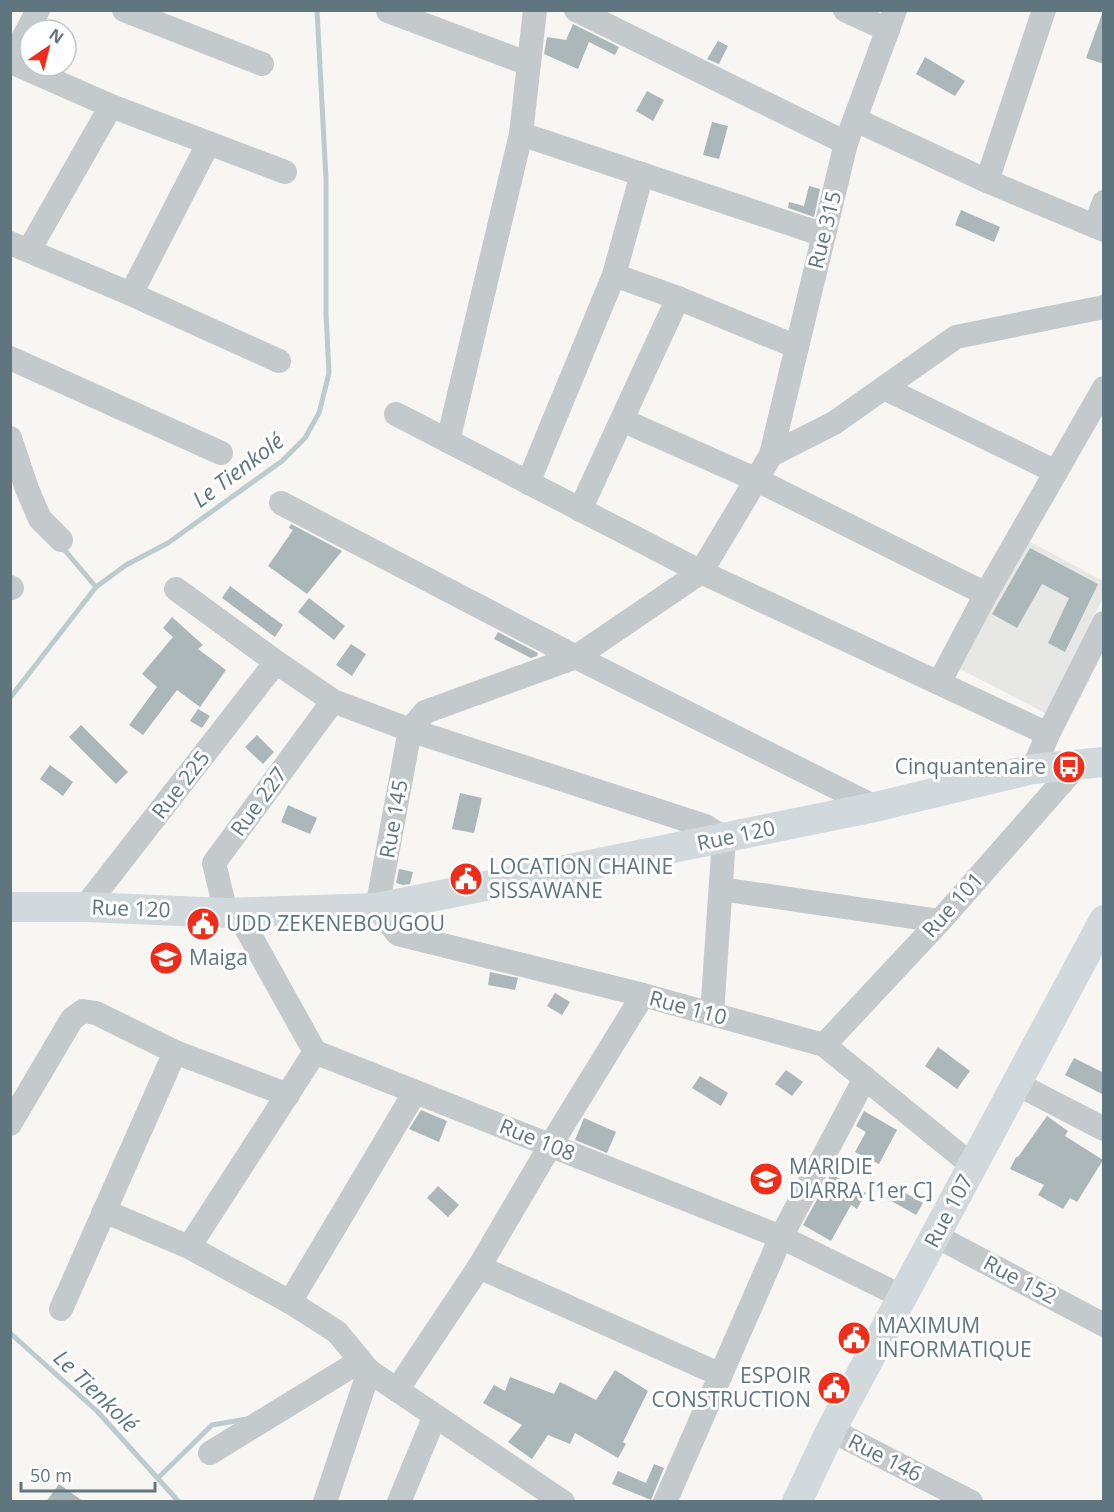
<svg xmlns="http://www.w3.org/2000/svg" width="1114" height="1512" viewBox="0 0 1114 1512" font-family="'Open Sans',sans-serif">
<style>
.built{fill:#e7e8e6}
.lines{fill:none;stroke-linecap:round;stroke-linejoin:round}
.stream{stroke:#bccbce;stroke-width:5}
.building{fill:#acb7ba}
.minor{stroke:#c4c9cb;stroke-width:24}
.major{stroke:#d2d9dc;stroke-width:30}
.labels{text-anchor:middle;stroke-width:6;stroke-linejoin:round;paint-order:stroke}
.street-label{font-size:21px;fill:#5f7680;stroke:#fff}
.poi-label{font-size:21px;fill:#5f7680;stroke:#fff;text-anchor:start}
.water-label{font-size:22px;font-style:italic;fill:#5a777c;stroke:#fff}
</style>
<rect width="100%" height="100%" fill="#f7f6f3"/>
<path class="built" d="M1027,540l76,41v17l-58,115 -87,-45z"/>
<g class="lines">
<g class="stream">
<path d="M62,547l34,40"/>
<path d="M10,698l86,-111 30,-22 42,-22 114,-82 23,-23 14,-25 10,-40 -3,-59v-135l-9,-169"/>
<path d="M10,1333l87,78 82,91"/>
<path d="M158,1478l54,-53 35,-6"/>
</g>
</g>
<g class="building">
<path d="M1102,14l2,1v49l-18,-6z"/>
<path d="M573,24l46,23 -4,8 -26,-13 -11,27 -34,-15 3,-17 19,3z"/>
<path d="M718,41l10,5 -9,18 -12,-5z"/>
<path d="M925,57l40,24 -10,15 -39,-22z"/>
<path d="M647,91l17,9 -11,21 -17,-10z"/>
<path d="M712,122l16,4 -9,33 -16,-4z"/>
<path d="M809,186l11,3 -6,28 -26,-9 1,-6 15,4z"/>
<path d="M961,210l39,17 -6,15 -39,-17z"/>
<path d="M291,524l51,27 -35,43 -39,-28 25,-36 -4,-2z"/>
<path d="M1030,548l68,36 -33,68 -17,-9 21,-45 -27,-14 -25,44 -25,-14z"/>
<path d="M230,586l53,39 -8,12 -53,-39z"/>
<path d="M309,598l36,28 -11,14 -36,-28z"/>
<path d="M172,617l31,28 -5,4 28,21 -26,37 -23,-17 -34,45 -14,-10 28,-38 -15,-13 31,-37 -10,-9z"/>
<path d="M498,632l40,21 -1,3 -6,2 -37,-19z"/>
<path d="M351,644l15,10 -14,22 -16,-11z"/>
<path d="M198,709l12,7 -8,12 -12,-7z"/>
<path d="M81,725l47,47 -12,12 -47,-47z"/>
<path d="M257,735l17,17 -11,12 -18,-17z"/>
<path d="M50,765l23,17 -10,14 -23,-17z"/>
<path d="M460,793l22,5 -8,35 -22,-4z"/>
<path d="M288,805l29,13 -7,16 -29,-12z"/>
<path d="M399,869l14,3 -3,12 -7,1 -7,-2z"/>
<path d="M490,972l28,6 -3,12 -27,-5z"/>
<path d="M555,993l15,9 -8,13 -15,-9z"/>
<path d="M938,1047l32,24 -13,18 -32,-23z"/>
<path d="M1074,1058l30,15v22l-39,-20z"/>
<path d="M786,1070l17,12 -11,14 -17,-12z"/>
<path d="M700,1076l28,17 -7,13 -29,-18z"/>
<path d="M421,1110l26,11 -8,21 -30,-13z"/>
<path d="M864,1111l33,19 -18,34 -24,-12 11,-20 -10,-6z"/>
<path d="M1047,1116l21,15 -3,5 38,24 -26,42 -7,-4 -7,11 -25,-14 6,-10 -34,-16 6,-12h2z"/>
<path d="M584,1118l32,14 -9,21 -32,-13z"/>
<path d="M831,1174l35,19 -9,16 -6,-4 -20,36 -28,-16z"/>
<path d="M438,1186l21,19 -11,12 -21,-19z"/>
<path d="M893,1186l30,17 -7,12 -30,-17z"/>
<path d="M615,1370l33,21 -25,51 3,2 -8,14 -43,-25 -5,11 -22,-9 -16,24 -24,-17 14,-17 -39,-22 11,-18 11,6 5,-14 44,17 6,-12 36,18z"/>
<path d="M654,1464l10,4 -13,32 -39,-16 6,-13 28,12z"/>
<path d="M59,1484l25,18h-38z"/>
</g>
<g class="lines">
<g class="minor">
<path d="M124,10l138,54"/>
<path d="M576,10l270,133"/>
<path d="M845,10l43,20"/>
<path d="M388,11l141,53"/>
<path d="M11,62l100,44 174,66"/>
<path d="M10,63l28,-53"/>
<path d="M856,120l131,61 117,49"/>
<path d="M521,134l303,101"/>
<path d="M987,181l57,-171"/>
<path d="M1095,226l9,-24"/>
<path d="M10,243l121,51 148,67"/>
<path d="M29,250l82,-144"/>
<path d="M614,275l64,23 119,49"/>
<path d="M131,294l77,-150"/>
<path d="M10,358l211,95"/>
<path d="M884,388l172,84"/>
<path d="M396,414l305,158 347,162"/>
<path d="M622,420l135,60 229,114"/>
<path d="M10,438l17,51 13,30 21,21"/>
<path d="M448,441l73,-307 14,-124"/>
<path d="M771,455l75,-312 49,-133"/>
<path d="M528,483l86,-208 28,-101"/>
<path d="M281,503l295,154 299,150"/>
<path d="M580,510l98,-212"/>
<path d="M10,587l2,1"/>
<path d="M176,589l100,73 57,39 77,29 15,-18 151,-55 125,-85 70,-117 63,-32 122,-86 148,-30"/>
<path d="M939,683l47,-89 118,-206"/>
<path d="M1033,769l15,-35 56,-111"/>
<path d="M721,889l219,32"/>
<path d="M85,907l191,-245"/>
<path d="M237,912l78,140 466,185 122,60"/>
<path d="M226,913l-12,-50 119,-162"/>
<path d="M712,1014l12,-176 -19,-12 -295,-96 -33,178 21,26 245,61 181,50 149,121"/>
<path d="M824,1045l116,-124 139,-158"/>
<path d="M1017,1084l87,45"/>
<path d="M10,1124l62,-105 11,-8 13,2 79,39 113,43"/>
<path d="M104,1211l85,36 101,55 47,30 32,39 194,131"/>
<path d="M936,1236l168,89"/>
<path d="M189,1247l126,-195"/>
<path d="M479,1267l242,108"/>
<path d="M290,1302l125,-210"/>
<path d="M61,1309l114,-257"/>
<path d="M397,1390l82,-123 71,-121 93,-151"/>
<path d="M831,1430l140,72"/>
<path d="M210,1453l150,-92"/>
<path d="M325,1502l44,-131"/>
<path d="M399,1502l36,-86"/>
<path d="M665,1502l116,-265 84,-159"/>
</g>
<g class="major">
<path d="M10,907h75l141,6 151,-5 498,-101 158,-38 71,-7"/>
<path d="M797,1502l34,-72 273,-510"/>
</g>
</g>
<defs>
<g id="bus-disc" transform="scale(1.725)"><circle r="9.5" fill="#ef2d1a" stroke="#fff"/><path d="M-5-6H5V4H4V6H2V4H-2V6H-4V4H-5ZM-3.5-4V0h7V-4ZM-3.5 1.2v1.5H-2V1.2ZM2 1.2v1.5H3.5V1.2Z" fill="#fff"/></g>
<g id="civic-disc" transform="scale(1.725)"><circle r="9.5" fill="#ef2d1a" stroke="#fff"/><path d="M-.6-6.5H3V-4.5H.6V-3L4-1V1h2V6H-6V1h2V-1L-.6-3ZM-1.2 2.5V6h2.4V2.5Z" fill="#fff"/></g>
<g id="school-disc" transform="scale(1.725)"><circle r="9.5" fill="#ef2d1a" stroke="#fff"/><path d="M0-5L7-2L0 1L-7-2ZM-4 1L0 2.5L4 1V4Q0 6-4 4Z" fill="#fff"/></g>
</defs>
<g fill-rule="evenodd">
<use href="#bus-disc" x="1069" y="767"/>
<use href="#civic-disc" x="466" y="879"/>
<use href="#civic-disc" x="203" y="924"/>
<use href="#school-disc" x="166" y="958"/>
<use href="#school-disc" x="766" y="1179"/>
<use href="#civic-disc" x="854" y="1338"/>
<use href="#civic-disc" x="834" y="1388"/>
</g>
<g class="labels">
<g class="street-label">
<text transform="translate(825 230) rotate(-76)" y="7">Rue 315</text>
<text transform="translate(181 785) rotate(-52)" y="7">Rue 225</text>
<text transform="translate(259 802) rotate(-54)" y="7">Rue 227</text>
<text transform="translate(394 819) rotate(-80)" y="7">Rue 145</text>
<text transform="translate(736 836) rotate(-12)" y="7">Rue 120</text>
<text transform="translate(953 905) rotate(-48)" y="7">Rue 101</text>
<text transform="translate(131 909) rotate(2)" y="7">Rue 120</text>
<text transform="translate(688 1008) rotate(15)" y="7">Rue 110</text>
<text transform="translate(537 1140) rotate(22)" y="7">Rue 108</text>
<text transform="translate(949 1211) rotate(-62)" y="7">Rue 107</text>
<text transform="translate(1020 1280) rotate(28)" y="7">Rue 152</text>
<text transform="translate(885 1458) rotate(27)" y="7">Rue 146</text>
</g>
<g class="poi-label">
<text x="1046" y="774" text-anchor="end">Cinquantenaire</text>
<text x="489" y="874">LOCATION CHAINE<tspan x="489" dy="24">SISSAWANE</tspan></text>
<text x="226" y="931">UDD ZEKENEBOUGOU</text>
<text x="189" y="965">Maiga</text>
<text x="789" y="1174">MARIDIE<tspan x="789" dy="24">DIARRA [1er C]</tspan></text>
<text x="877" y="1333">MAXIMUM<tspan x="877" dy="24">INFORMATIQUE</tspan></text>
<text x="811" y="1383" text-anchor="end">ESPOIR<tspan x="811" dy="24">CONSTRUCTION</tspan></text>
</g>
<g class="water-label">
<text transform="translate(238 470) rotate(-37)" y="8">Le Tienkolé</text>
<text transform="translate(96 1391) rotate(44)" y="8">Le Tienkolé</text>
</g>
</g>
<rect width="1114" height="1512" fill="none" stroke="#5f7680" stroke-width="24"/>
<g transform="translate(48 48) rotate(35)"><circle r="28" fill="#ffffff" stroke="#bfc8cc" stroke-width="1.5"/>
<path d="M0-4.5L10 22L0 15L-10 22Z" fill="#ef2d1a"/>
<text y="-9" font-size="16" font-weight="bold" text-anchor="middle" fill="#5f7680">N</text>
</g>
<path d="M21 1482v9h134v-9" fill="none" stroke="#5f7680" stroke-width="3"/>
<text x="30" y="1482" font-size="18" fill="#5f7680" stroke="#ffffff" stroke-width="4.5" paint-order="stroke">50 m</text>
</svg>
